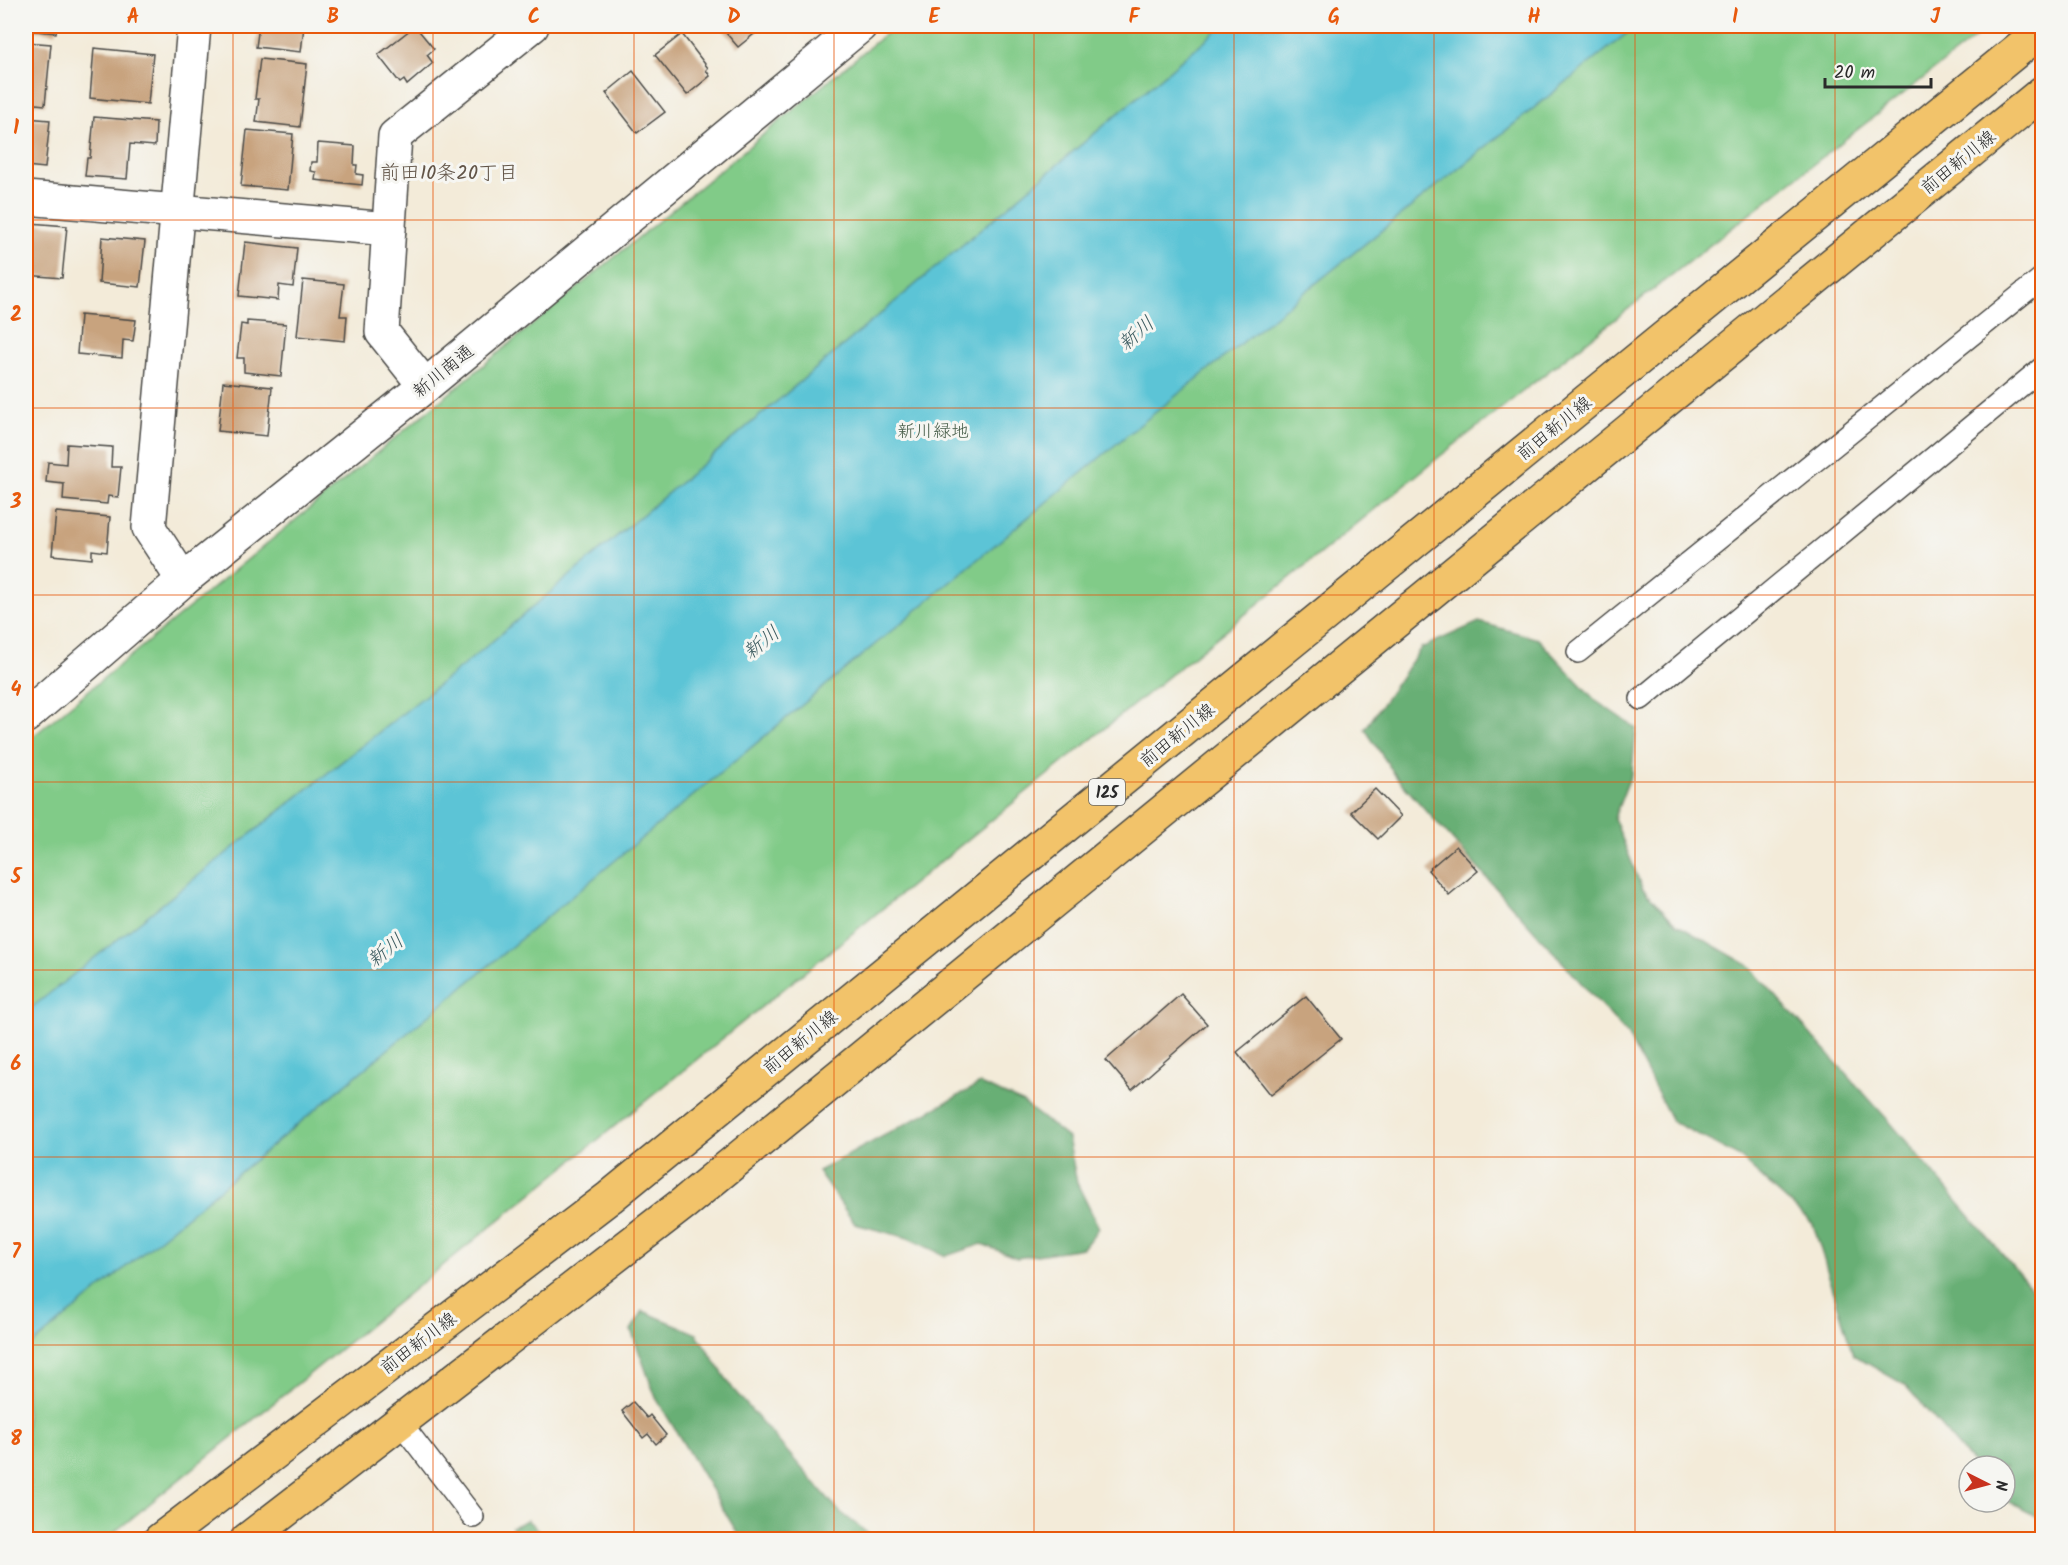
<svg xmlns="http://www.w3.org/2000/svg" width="2068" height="1565" viewBox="0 0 2068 1565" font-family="Kalam,'Klee One',sans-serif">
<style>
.green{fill:#81cb88;stroke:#567b5a;stroke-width:1.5}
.forest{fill:#68af74;stroke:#4a6d50;stroke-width:1.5}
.water{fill:#5bc4d6;stroke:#437880;stroke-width:1.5}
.building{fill:#c8a37e}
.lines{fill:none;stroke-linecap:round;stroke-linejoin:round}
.service-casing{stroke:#494845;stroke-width:24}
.minor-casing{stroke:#494845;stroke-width:36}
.tertiary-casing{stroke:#494845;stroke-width:36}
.primary-casing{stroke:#494845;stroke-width:36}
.service{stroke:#fff;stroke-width:21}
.minor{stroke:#fff;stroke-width:33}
.tertiary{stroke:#fff;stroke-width:33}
.primary{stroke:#f2c36a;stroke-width:33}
.grid{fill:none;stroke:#e8590c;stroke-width:1.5;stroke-opacity:0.55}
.labels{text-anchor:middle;stroke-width:6;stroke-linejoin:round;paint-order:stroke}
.shield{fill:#f6f6f2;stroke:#686867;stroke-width:1.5}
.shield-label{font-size:16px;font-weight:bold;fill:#2b2b2b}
.street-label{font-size:18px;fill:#2b2b2b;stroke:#f6f6f2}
.park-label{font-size:18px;fill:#455b47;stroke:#f6f6f2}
.neighbourhood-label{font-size:20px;fill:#625548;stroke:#f6f6f2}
.water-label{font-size:20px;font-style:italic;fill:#39595e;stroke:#f6f6f2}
.neatline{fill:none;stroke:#e8590c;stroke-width:2}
.grid-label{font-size:20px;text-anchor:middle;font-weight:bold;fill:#e8590c}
</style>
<rect width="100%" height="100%" fill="#f6f6f2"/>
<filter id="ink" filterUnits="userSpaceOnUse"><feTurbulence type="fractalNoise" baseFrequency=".0167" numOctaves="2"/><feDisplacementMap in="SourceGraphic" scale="12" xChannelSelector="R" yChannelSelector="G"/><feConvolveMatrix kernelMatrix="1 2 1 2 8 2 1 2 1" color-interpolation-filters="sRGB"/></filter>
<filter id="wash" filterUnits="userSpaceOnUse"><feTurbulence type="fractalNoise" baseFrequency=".008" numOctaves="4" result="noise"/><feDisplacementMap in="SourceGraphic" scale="24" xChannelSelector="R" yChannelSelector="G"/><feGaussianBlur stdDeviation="1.35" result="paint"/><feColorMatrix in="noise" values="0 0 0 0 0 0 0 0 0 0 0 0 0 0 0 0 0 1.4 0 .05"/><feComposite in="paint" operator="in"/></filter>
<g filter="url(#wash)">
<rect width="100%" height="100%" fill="#f3ebd9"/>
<path class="green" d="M895,26h1095l-551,431 -1333,1082 -80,1v-798z"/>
<g class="forest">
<path d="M1479,622l59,17 58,62 40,27 -4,44 -18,46 28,70 34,36 72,41 141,156 153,180v218l-37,-19v-34h-30l-70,-81 -52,-30 -40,-131 -75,-68 -66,-35 -45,-87 -230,-256 -32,-49 56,-81z"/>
<path d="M980,1084l42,18 46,36 9,45 22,45 -16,20 -66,10 -35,-14 -36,12 -38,-18 -53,-14 -37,-53z"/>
<path d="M643,1311l54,23 36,55 106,122 36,28h-134l-85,-141 -25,-68z"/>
<path d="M527,1520l23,19h-36l-2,-12z"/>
</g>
<path class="water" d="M1222,26h414l-510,410 -1100,914v-338l444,-352z"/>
<g id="blocks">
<g class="building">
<path d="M26,26h31l-1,7 -30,-3z"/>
<path d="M259,26h45l-3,26 -45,-5z"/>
<path d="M415,26l19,23 -7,6 6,8 -26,22 -3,-5 -4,3 -22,-28z"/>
<path d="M720,26h44l-26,21z"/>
<path d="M682,34l26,34 -2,2 4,6 -23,19 -32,-40z"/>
<path d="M26,42l25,2 -6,61 -19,-2z"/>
<path d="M94,48l59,6 -5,50 -58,-6z"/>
<path d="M260,59l47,5 -7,63 -44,-5 3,-23h-4z"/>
<path d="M633,71l32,41 -28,21 -31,-40z"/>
<path d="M94,117l62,5 -1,24 -25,-2 -3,35 -42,-3 2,-18h3z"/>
<path d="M26,118l24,2 -5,48 -19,-2z"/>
<path d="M247,130l46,4 -5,56 -47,-4z"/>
<path d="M318,143l37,3 -1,19h3l-1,9 7,1 -1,10 -47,-5 1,-8 -6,-1 1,-9h6z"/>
<path d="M30,223l37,3 -5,52 -36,-3z"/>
<path d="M102,237l43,4 -5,46 -41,-4z"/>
<path d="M245,242l52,6 -4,39 -14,-2 -1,15 -39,-4z"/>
<path d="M303,280l41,4 -4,32h7l-2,25 -48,-5z"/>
<path d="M80,315l56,5 -3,21 -10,-1 -1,18 -45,-4z"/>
<path d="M247,321l39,3 -5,52 -37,-4v-14h-7l4,-34 6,1z"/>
<path d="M223,382l49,5 -5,49 -49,-5z"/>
<path d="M67,444l45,3 -1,20h10l-3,30 -10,-1 -1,8 -44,-4 1,-16 -18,-2 2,-20 18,2z"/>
<path d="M56,512l54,5 -3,35 -15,-2v9l-40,-4z"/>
<path d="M1375,789l26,27 -23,23 -27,-27z"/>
<path d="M1456,846l22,25 -29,24 -21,-25z"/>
<path d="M1181,994l26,30 -75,66 -26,-30z"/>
<path d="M1306,996l35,43 -70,56 -34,-43z"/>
<path d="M633,1402l14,16 3,-3 16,20 -10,9 -8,-10 -5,4 -21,-27z"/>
</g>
</g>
</g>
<g filter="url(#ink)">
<use href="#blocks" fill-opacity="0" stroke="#494845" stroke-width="1.5"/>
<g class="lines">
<g class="service-casing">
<g id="service">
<path d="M1578,652l464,-374"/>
<path d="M1641,699l401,-331"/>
<path d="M400,1422l73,95"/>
</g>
</g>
<g class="minor-casing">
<g id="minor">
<path d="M26,198l363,31"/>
<path d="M425,386l-43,-54 13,-196 137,-110"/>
<path d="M183,580l-34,-52 45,-502"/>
</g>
</g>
<g class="tertiary-casing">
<path id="tertiary" d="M26,716l157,-136 242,-194 435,-360"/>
</g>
<g class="primary-casing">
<g id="primary">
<path d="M160,1540l450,-343 1432,-1167"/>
<path d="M247,1540l437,-337 1358,-1110"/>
</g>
</g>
<use href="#service" class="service"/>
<use href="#minor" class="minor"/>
<use href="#tertiary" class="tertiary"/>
<use href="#primary" class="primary"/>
</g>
</g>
<path class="grid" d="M233,26v1514M433,26v1514M634,26v1514M834,26v1514M1034,26v1514M1234,26v1514M1434,26v1514M1635,26v1514M1835,26v1514M26,220h2016M26,408h2016M26,595h2016M26,782h2016M26,970h2016M26,1157h2016M26,1345h2016"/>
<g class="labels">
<rect class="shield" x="1089" y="779" width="36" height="26" rx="4.5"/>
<g class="shield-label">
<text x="1107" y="798">125</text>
</g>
<g class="street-label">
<text transform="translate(1958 162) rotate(-39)" y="6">前田新川線</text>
<text transform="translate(443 371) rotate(-39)" y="6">新川南通</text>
<text transform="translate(1554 428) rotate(-39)" y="6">前田新川線</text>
<text transform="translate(1177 735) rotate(-39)" y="6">前田新川線</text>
<text transform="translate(800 1042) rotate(-39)" y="6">前田新川線</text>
<text transform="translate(418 1343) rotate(-37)" y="6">前田新川線</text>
</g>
<g class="park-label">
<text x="933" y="437">新川緑地</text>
</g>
<g class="neighbourhood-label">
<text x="449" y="179">前田10条20丁目</text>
</g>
<g class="water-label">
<text transform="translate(1136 333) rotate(-41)" y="7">新川</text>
<text transform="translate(761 642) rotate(-39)" y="7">新川</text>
<text transform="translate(385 950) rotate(-39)" y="7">新川</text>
</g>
</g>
<rect width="2068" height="1565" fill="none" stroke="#f6f6f2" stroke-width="66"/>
<g transform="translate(1987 1484) rotate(96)"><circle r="28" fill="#f6f6f2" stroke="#a5a5a2" stroke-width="1.5"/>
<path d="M0-4.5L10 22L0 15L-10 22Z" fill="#c8321e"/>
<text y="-9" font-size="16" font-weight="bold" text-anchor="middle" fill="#2b2b2b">N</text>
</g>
<path d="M1825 78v9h106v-9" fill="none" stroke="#2b2b2b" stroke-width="3"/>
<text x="1834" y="78" font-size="18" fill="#2b2b2b" stroke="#f6f6f2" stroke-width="4.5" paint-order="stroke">20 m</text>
<rect x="33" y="33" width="2002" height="1499" class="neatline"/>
<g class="grid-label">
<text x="133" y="23">A</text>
<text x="333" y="23">B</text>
<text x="534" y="23">C</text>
<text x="734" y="23">D</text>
<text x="934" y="23">E</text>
<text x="1134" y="23">F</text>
<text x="1334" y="23">G</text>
<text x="1534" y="23">H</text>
<text x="1735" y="23">I</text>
<text x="1935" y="23">J</text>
<text x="16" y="134">1</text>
<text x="16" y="321">2</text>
<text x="16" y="508">3</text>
<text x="16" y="696">4</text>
<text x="16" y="883">5</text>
<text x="16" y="1070">6</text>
<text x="16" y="1258">7</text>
<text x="16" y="1445">8</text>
</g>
</svg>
